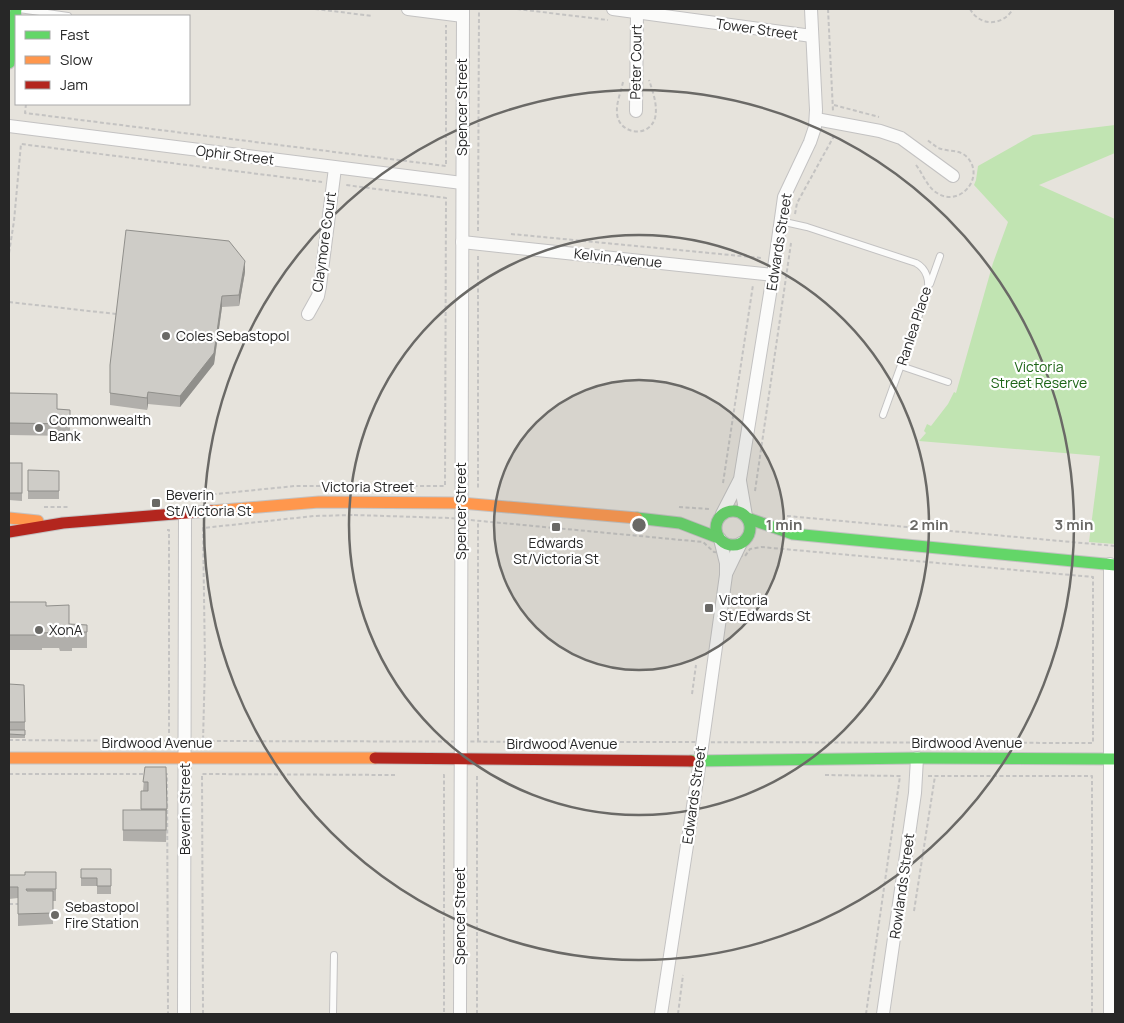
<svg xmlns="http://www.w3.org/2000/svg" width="1124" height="1023" viewBox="0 0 1124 1023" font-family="Manrope,sans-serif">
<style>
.green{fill:#c1e4b2}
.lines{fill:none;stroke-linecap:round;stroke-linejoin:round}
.lane-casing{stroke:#c3c2c2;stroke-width:8}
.street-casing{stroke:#c3c2c2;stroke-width:14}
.fast-casing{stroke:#c3c2c2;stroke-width:13}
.slow-casing{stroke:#c3c2c2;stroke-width:13}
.jam-casing{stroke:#c3c2c2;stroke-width:13}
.path{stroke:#c4c3c2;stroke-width:2;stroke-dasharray:4 2.5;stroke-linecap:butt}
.lane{stroke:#fbfbfa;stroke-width:6}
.street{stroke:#fbfbfa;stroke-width:12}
.fast{stroke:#63d668;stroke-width:11}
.slow{stroke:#ff974d;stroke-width:11}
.jam{stroke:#b3261e;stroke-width:11}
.wall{fill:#b1afab}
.shaded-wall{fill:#908f8b}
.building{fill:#ceccc7;stroke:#908f8b}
.ring{fill:none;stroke:#6a6966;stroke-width:2.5}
.poi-dot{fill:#6a6966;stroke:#fff;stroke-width:2}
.labels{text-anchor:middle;stroke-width:4.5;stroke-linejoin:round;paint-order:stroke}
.street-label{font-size:14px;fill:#272727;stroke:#fff}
.poi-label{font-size:14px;fill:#272727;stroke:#fff;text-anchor:start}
.park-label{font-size:14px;fill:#1d6516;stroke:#fff}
.centre{fill:#6a6966;stroke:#fff;stroke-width:2.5}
.ring-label{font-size:15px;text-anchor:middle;font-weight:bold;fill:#6a6966;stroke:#fff;stroke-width:4.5;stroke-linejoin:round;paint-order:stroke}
</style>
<rect width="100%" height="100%" fill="#e6e3dc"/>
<path class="green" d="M1115,125v28l-76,32 76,34v325l-26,-2 11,-86 -181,-15 7,-8 -2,-2 3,-7 4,2 17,-22 6,-12 2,1 37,-130 15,-41 -34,-37 2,-5 2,-14 55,-31z"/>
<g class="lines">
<g class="lane-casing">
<g id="lane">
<path d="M19,9l49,7"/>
<path d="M780,221l27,6 109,36c11,6 14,18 11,30l-44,122"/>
<path d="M930,284l10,-28"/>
<path d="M901,366l47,16"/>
<path d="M333,1014l1,-59"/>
</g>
</g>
<g class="street-casing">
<g id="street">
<path d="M408,9l55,7"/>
<path d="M613,9l199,27"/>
<path d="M636,111l1,-99"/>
<path d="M816,119l64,12 21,7 52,38"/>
<path d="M9,126l453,57"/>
<path d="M462,242l311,33"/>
<path d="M308,314l10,-18 2,-10 15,-118"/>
<path d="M740,481l6,35"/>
<path d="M722,514l18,-35 33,-204 11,-78 26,-55 5,-15 1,-17 -5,-101"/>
<path d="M727,572l14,-29"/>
<path d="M184,1014l1,-501"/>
<path d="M460,1014l3,-1005"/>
<path d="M661,1014l39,-253 26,-186v-12l-6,-24"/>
<path d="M883,1014l32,-221 2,-35"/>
<path d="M1110,1014v-450"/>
</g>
</g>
<g class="fast-casing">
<g id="fast">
<path d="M9,63l7,-54"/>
<circle cx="733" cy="528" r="17"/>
<path d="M637,518l43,5 39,15"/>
<path d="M747,518l46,16 322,31"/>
<path d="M691,761l226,-3 198,1"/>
</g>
</g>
<g class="slow-casing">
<g id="slow">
<path d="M211,511l108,-9 142,1 176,15"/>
<path d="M9,518l29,3"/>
<path d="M9,758h366"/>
</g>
</g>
<g class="jam-casing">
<g id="jam">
<path d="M9,532l54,-9 148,-12"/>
<path d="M375,758l316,3"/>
</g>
</g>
<g class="path">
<path d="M315,9l58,7"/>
<path d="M517,9l91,11"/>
<path d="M828,9l5,102"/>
<path d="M970,9c10,18 33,17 43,0"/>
<path d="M623,82c-2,10 -7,21 -6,31 1,21 32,26 38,5 3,-12 -2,-26 -6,-38"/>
<path d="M26,104l-1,9 421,53v-141"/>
<path d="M834,105l45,12"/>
<path d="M916,165c7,9 11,22 21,28 23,15 49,-16 30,-36 -8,-8 -19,-5 -29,-9 -4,-3 -8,-6 -12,-9"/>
<path d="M795,214l2,-11 37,-67"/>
<path d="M478,231l1,-222"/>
<path d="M511,234l251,24"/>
<path d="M9,253l5,-32 7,-77 301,38"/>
<path d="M478,256v233"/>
<path d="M9,302l107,12"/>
<path d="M723,483l30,-198"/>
<path d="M755,491l36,-248"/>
<path d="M206,495l89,-9h150l1,-288 -100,-13"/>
<path d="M44,507h25"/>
<path d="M679,507l30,2 2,-1"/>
<path d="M354,515l95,3 254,24 11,10 31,4 5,-7 11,-2 332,30v166l-890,-2 2,-78 -2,-135 111,-12z"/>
<path d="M787,516l328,30"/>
<path d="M692,694l4,-29"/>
<path d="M9,740l147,1"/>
<path d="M164,741h5v-211h-2"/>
<path d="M478,742v-220"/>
<path d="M9,774h137"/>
<path d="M164,774h3l1,240"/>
<path d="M443,775h1v239"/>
<path d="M825,775l78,1"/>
<path d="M928,776h164v238"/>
<path d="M9,904h9"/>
<path d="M914,911l21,-135"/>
<path d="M203,1014l-1,-240 193,1"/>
<path d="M477,1014v-239"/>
<path d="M678,1014l5,-39"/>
<path d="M866,1014l34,-238"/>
</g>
<use href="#lane" class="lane"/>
<use href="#street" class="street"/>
<use href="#fast" class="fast"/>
<use href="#slow" class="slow"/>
<use href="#jam" class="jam"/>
</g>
<g class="wall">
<path d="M245,272l-6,34 -17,1 -8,57 -34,43 -32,-3 -1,6 -37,-5v-40z"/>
<path d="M9,393l48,16 13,1v26l-61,-1z"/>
<path d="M9,463h13v38l-13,-1z"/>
<path d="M28,470l31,1v28h-31z"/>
<path d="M9,602l37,4 23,18 18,1v23h-15v3h-12l-1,-3h-17v2h-33z"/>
<path d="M9,684l16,38v16h-16z"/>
<path d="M145,767l22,42 -1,33 -43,-1v-31h18v-19h2z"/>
<path d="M81,869h30v25h-14v-8h-16z"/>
<path d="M56,872v29h-3v23l-35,2v-28l-9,1v-24h16z"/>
</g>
<g class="shaded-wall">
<path d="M245,261v11l-6,34v-11z"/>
<path d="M222,296v11l-8,57 -34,43v-11z"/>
<path d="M148,392v12l-1,6v-12z"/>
</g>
<g class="building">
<path d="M126,230l103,11 16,20 -6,34 -17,1 -8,57 -34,43 -32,-4 -1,6 -37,-5v-28z"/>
<path d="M9,393l48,1v15l13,1v14l-61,-1z"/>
<rect x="9" y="463" width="13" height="30"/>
<path d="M28,470l31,1v20h-31z"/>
<path d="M9,602h37v4l23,-1v19l18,1v7h-15v4h-12l-1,-4 -17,1v2h-33z"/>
<path d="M9,684l15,1 1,37h-16z"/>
<path d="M9,730h16v5l-16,-1z"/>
<path d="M145,767h21l1,42h-26v-18h7v-9h-5z"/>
<rect x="123" y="810" width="43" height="20"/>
<path d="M81,869h30v17h-14v-8h-16z"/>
<path d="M25,872h31v17h-30l1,2h26v22l-35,1v-27h-9v-12h16z"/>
</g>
<circle cx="639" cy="525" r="145" fill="#6a6966" fill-opacity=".12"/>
<g class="ring">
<circle cx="639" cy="525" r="145"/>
<circle cx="639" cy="525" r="290"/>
<circle cx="639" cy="525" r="435"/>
</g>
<g class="poi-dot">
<circle cx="166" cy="336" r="5"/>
<circle cx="39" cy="428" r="5"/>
<rect x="151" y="498" width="10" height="10" rx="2.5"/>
<rect x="551" y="522" width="10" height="10" rx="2.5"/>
<rect x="704" y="603" width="10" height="10" rx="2.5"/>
<circle cx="39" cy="630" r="5"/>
<circle cx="55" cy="915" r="5"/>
</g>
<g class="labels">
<g class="street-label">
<text transform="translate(757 29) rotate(8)" y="5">Tower Street</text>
<text transform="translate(636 62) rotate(-89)" y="5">Peter Court</text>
<text transform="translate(462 107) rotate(-90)" y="5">Spencer Street</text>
<text transform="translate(235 155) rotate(7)" y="5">Ophir Street</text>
<text transform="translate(324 242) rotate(-82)" y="5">Claymore Court</text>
<text transform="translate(779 242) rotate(-81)" y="5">Edwards Street</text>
<text transform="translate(618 258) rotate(6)" y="5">Kelvin Avenue</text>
<text transform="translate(914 326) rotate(-72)" y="5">Ranlea Place</text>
<text x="368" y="492">Victoria Street</text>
<text transform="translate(461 511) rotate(-90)" y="5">Spencer Street</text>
<text x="157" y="748">Birdwood Avenue</text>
<text x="967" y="748">Birdwood Avenue</text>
<text x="562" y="749">Birdwood Avenue</text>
<text transform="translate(694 795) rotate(-82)" y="5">Edwards Street</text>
<text transform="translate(185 809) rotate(-90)" y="5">Beverin Street</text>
<text transform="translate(902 886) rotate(-82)" y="5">Rowlands Street</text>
<text transform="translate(460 916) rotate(-90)" y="5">Spencer Street</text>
</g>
<g class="poi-label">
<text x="176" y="341">Coles Sebastopol</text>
<text x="49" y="425">Commonwealth<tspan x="49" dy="16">Bank</tspan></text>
<text x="166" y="500">Beverin<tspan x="166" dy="16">St/Victoria St</tspan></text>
<text x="556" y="548" text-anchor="middle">Edwards<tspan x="556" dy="16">St/Victoria St</tspan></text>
<text x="719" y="605">Victoria<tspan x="719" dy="16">St/Edwards St</tspan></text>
<text x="49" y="635">XonA</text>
<text x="65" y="912">Sebastopol<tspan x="65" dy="16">Fire Station</tspan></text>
</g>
<g class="park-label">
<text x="1039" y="372">Victoria<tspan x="1039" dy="16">Street Reserve</tspan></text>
</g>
</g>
<circle cx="639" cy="525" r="8" class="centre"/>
<g class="ring-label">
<text x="784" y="530">1 min</text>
<text x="929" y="530">2 min</text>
<text x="1074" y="530">3 min</text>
</g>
<rect width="1124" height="1023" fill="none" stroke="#272727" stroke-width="20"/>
<rect x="15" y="15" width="175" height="90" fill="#ffffff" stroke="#a9a9a9"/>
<rect x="25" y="31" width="25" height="8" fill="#63d668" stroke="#a9a9a9"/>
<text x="60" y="40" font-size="15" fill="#272727">Fast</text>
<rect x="25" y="56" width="25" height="8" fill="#ff974d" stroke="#a9a9a9"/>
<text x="60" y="65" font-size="15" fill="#272727">Slow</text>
<rect x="25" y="81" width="25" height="8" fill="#b3261e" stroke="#a9a9a9"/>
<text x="60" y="90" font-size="15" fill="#272727">Jam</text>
</svg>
